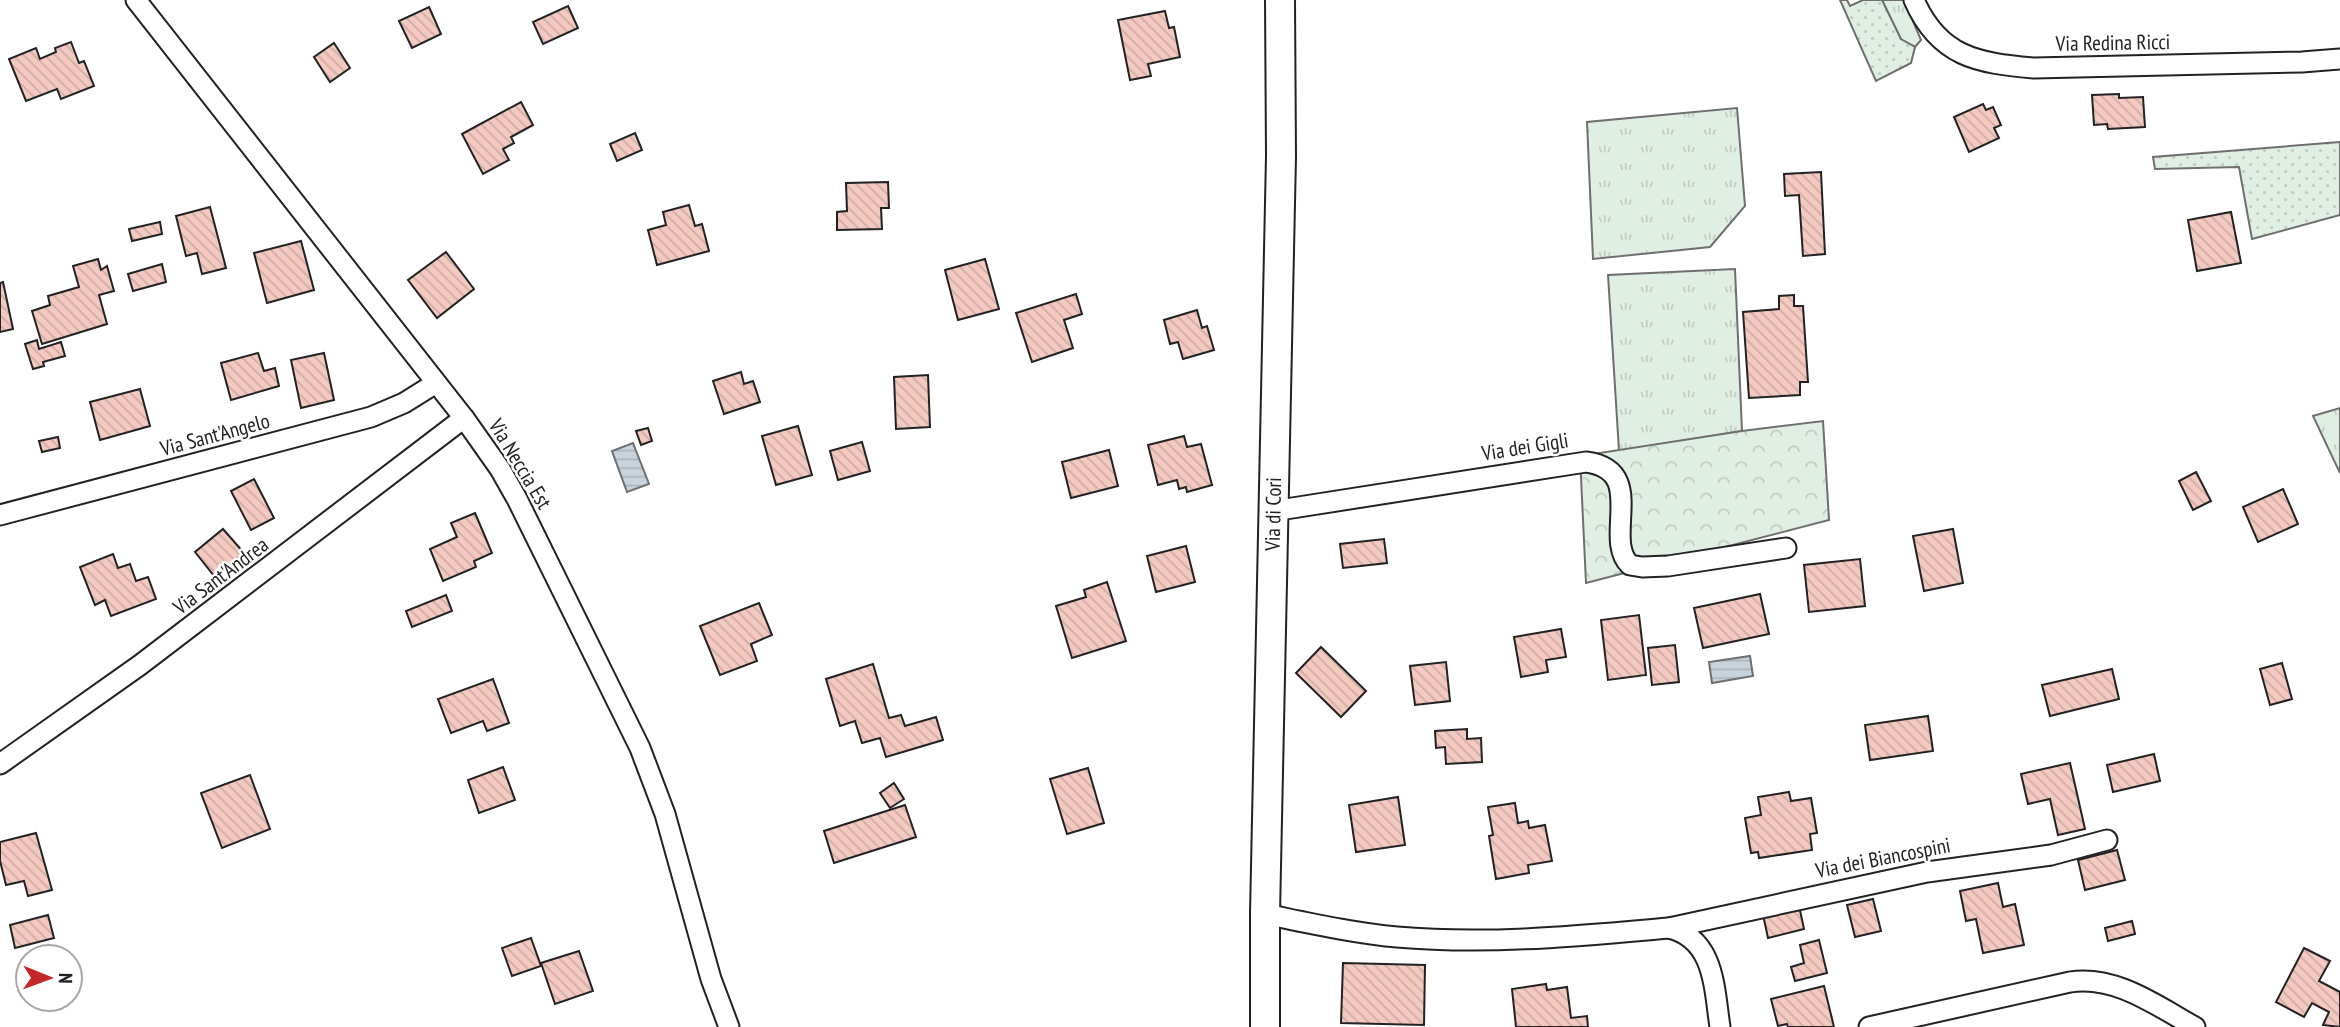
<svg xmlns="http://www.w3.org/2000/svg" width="2340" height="1027" viewBox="0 0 2340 1027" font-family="'PT Sans Narrow',sans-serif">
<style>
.grass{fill:url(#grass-tufts);stroke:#6f6f6f;stroke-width:2}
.forest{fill:url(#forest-crowns);stroke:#6f6f6f;stroke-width:2}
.garden{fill:url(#garden-dots);stroke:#6f6f6f;stroke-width:2}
.water{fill:url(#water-rules);stroke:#6f6f6f;stroke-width:2}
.building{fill:url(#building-back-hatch);stroke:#222;stroke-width:2}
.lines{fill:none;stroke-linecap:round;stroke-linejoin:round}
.street-casing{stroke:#222;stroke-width:23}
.secondary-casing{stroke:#222;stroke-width:32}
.street{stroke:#fff;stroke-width:19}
.secondary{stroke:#fff;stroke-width:28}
.labels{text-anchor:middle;stroke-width:5;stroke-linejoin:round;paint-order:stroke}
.street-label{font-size:21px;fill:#222;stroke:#fff}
</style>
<defs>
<pattern id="grass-tufts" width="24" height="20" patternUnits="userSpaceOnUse" patternTransform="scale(1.75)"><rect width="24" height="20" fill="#e0efe3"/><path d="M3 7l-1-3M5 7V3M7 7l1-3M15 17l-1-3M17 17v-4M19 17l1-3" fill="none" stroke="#c0cdc2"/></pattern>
<pattern id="forest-crowns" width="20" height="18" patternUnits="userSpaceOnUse" patternTransform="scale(1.75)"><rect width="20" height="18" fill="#e0efe3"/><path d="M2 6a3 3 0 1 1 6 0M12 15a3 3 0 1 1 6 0" fill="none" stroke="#c0cdc2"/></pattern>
<pattern id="garden-dots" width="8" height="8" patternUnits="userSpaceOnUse" patternTransform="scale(1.75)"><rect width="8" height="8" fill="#e0efe3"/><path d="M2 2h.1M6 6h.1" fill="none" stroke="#c0cdc2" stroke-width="1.8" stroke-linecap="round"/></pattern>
<pattern id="water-rules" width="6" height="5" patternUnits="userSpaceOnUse" patternTransform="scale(1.75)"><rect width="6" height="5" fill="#c7d3dd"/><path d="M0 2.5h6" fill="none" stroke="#abb5bd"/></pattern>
<pattern id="building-back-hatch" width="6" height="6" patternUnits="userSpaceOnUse" patternTransform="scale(1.75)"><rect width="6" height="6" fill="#f3c9c0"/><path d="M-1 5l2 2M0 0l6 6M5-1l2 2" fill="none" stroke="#d0aca5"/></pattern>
</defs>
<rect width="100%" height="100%" fill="#fff"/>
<g class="grass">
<path d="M1882,0h22l17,40 -6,7 -14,-7z"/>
<path d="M1737,108l8,98 -35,41 -117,12 -6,-137z"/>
<path d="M1735,269l7,162 -123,20 -11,-176z"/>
<path d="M2340,408v65l-27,-57z"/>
</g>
<path class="forest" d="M1823,421l6,99 -243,63 -6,-127 162,-25z"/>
<g class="garden">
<path d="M1840,0h7l3,6 13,-6h19l19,39 14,8 -4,16 -35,18z"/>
<path d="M2340,142v73l-88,24 -13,-72 -84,2 -2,-12z"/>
</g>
<g class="water">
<path d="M633,443l16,41 -22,8 -15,-41z"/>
<path d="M1750,656l3,20 -41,7 -3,-21z"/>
</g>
<g class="building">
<path d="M568,6l10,22 -35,16 -10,-22z"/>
<path d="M429,7l12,27 -29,14 -13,-27z"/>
<path d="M1165,11l4,17 5,-1 6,30 -32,7 3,12 -21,4 -12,-60z"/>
<path d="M71,42l8,21 5,-2 10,25 -33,13 -4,-10 -31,12 -17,-42 27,-11 4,11 16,-7 -1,-4z"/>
<path d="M334,43l16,25 -20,14 -16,-25z"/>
<path d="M2119,94v4l24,-1 2,30 -37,2 -1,-5 -13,1 -2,-30z"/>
<path d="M521,102l12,23 -22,12 3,6 -11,6 6,11 -26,14 -21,-40z"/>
<path d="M1983,104l3,6 7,-3 8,18 -7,3 5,10 -30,14 -15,-35z"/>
<path d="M635,133l7,17 -25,11 -7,-17z"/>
<path d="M1821,172l4,82 -22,2 -4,-61 -14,1 -1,-22z"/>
<path d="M888,182l1,26h-8l1,21 -45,1v-18l10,-1 -1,-28z"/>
<path d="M689,205l6,21 7,-2 7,27 -52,14 -9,-35 18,-5 -3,-13z"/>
<path d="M210,207l16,61 -24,6 -5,-21 -11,3 -10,-40z"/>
<path d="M2231,212l10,51 -44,8 -9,-51z"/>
<path d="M160,222l2,12 -30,7 -3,-12z"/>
<path d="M301,241l13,49 -47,13 -13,-50z"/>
<path d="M446,252l28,37 -37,29 -29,-38z"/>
<path d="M98,259l3,11 6,-4 7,25 -15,4 8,29 -65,20 -10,-33 18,-6 -2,-9 31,-9 -6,-21z"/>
<path d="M985,259l14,50 -41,11 -13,-50z"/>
<path d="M162,264l4,18 -33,9 -5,-17z"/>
<path d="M3,282l10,47 -13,3v-49z"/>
<path d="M1076,294l6,20 -18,6 9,28 -41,14 -16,-49z"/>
<path d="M1794,295v11h9l5,76h-8v13l-51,3 -6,-86 36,-3v-13z"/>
<path d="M1197,310l5,18 5,-2 7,24 -31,9 -5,-17 -8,2 -6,-24z"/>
<path d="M37,340l2,9 22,-7 4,14 -22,6 1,4 -11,3 -8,-25z"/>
<path d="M258,353l6,18 11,-3 4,18 -48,14 -10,-37z"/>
<path d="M324,353l10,47 -33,8 -10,-48z"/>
<path d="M741,372l3,12 9,-3 7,21 -36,12 -11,-33z"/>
<path d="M928,375l2,52 -34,2 -2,-52z"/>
<path d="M140,389l10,37 -50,14 -10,-38z"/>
<path d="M798,426l14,49 -36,10 -14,-49z"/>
<path d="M648,428l4,13 -11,4 -5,-14z"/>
<path d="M1184,436l3,11 14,-3 11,41 -25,7 -1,-5 -7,2 -2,-9 -19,5 -10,-40z"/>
<path d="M58,437l2,11 -18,4 -3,-11z"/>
<path d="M862,442l8,29 -32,9 -8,-29z"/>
<path d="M1109,450l9,36 -47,12 -9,-36z"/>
<path d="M2196,472l15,29 -18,9 -14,-29z"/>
<path d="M254,479l20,39 -23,12 -20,-39z"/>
<path d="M2283,489l15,35 -40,18 -15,-35z"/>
<path d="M475,513l17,40 -18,8 2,6 -33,14 -13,-32 27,-12 -6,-14z"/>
<path d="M223,529l21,24 -29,24 -20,-25z"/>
<path d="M1953,529l10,54 -39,8 -11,-55z"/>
<path d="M1384,539l3,24 -44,5 -3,-24z"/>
<path d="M1186,546l9,36 -39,10 -9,-36z"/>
<path d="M113,554l5,14 12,-4 6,17 12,-4 8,22 -45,17 -6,-16 -10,5 -15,-38z"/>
<path d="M1860,559l5,47 -56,6 -5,-47z"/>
<path d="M1107,582l19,59 -54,17 -16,-52 30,-9 -2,-7z"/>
<path d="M1760,594l9,40 -66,14 -9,-40z"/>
<path d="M446,595l6,16 -40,16 -6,-16z"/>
<path d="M759,603l13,32 -21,9 6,17 -37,14 -20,-49z"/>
<path d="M1639,615l7,60 -38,5 -7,-60z"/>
<path d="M1561,629l5,28 -20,3 2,12 -27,5 -7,-40z"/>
<path d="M1675,645l4,37 -27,3 -4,-37z"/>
<path d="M1321,647l45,44 -25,26 -45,-44z"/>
<path d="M1446,662l4,39 -35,4 -5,-39z"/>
<path d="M2282,663l10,36 -22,6 -10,-36z"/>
<path d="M873,664l16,54 12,-3 4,11 31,-9 7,23 -57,17 -6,-19 -18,5 -7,-22 -15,5 -14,-47z"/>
<path d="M2112,669l7,30 -69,17 -8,-31z"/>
<path d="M493,679l16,44 -22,8 -4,-10 -32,12 -13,-34z"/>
<path d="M1928,716l5,35 -63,9 -5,-35z"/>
<path d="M1467,729v10l14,-1 1,24 -36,2 -1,-17 -9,1 -1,-17z"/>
<path d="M2154,754l6,27 -47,11 -6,-27z"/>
<path d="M2070,763l15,66 -27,6 -8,-36 -22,5 -7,-30z"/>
<path d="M503,767l12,33 -36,13 -11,-33z"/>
<path d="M1088,768l16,55 -37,11 -17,-55z"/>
<path d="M250,775l20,54 -48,19 -21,-55z"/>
<path d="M894,783l10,16 -14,9 -10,-15z"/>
<path d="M1789,792l2,9 20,-3 6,35 -7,1 2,16 -53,8 -1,-6 -7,1 -6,-35 16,-3 -3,-18z"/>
<path d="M1398,797l7,48 -49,7 -7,-47z"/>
<path d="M1515,803l3,20 10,-2 1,7 16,-3 7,36 -24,4 1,8 -33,6 -7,-43 4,-1 -5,-28z"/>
<path d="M905,805l11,32 -82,26 -10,-32z"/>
<path d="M36,833l16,57 -24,6 -4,-15 -18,4 -6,-24v-19z"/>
<path d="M2117,850l8,30 -40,10 -7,-30z"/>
<path d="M1998,883l5,24 12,-3 9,41 -41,8 -7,-34 -10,2 -6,-30z"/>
<path d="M1873,899l8,32 -26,6 -8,-32z"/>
<path d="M1798,901l6,28 -36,9 -6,-28z"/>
<path d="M48,915l6,23 -39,10 -5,-23z"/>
<path d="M2132,921l3,13 -27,7 -3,-13z"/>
<path d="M531,938l10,28 -29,10 -10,-28z"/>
<path d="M1819,940l8,33 -32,8 -4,-14 13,-4 -4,-18z"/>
<path d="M2304,948l26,13 -11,20 21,11v35l-17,-2 6,-13 -17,-9 -8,14 -28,-15z"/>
<path d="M579,951l14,40 -38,13 -14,-41z"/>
<path d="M1343,963l82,2 -1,60 -83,-2z"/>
<path d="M1546,984l1,6 20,-3 4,31 16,-2 1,11h-72l-4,-38z"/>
<path d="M1824,986l10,41h-46l-1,-3 -9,2 -7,-27z"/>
</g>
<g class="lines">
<g class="street-casing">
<g id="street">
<path d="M136,0l328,418 36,51 17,30 123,249 25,66 46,165 18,48"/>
<path d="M1914,0c25,57 63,63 120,68l268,-6 38,-3"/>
<path d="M1273,511l313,-49c63,8 16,77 44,103l12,2 26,-1 118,-18"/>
<path d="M0,515l371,-98 33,-14 32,-20"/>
<path d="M0,764l140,-99 324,-247"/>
<path d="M1265,914c44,9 88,19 132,23 91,8 181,-1 272,-9 46,11 45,60 51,99"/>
<path d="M1669,928l258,-56 124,-17 56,-15"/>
<path d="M1869,1027l201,-45c46,-7 87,24 125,45"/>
</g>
</g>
<g class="secondary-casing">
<g id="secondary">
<path id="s1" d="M1265,1027v-113l16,-758 -1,-156"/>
</g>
</g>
<use href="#street" class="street"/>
<use href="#secondary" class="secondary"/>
</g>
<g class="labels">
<g class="street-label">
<text transform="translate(2113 43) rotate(-1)" y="7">Via Redina Ricci</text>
<text transform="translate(215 435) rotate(-15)" y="7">Via Sant'Angelo</text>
<text transform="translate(1525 447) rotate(-9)" y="7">Via dei Gigli</text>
<text transform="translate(520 464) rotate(59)" y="7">Via Neccia Est</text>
<text dy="7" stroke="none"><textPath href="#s1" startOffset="513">Via di Cori</textPath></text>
<text transform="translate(221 576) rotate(-37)" y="7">Via Sant'Andrea</text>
<text transform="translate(1883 858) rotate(-11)" y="7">Via dei Biancospini</text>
</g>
</g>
<g transform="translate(49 978) rotate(91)"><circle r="33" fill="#ffffff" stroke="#a7a7a7" stroke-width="2"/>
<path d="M0-5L12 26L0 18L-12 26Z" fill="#c62828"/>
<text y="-10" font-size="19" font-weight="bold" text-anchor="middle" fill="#222222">N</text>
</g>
</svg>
